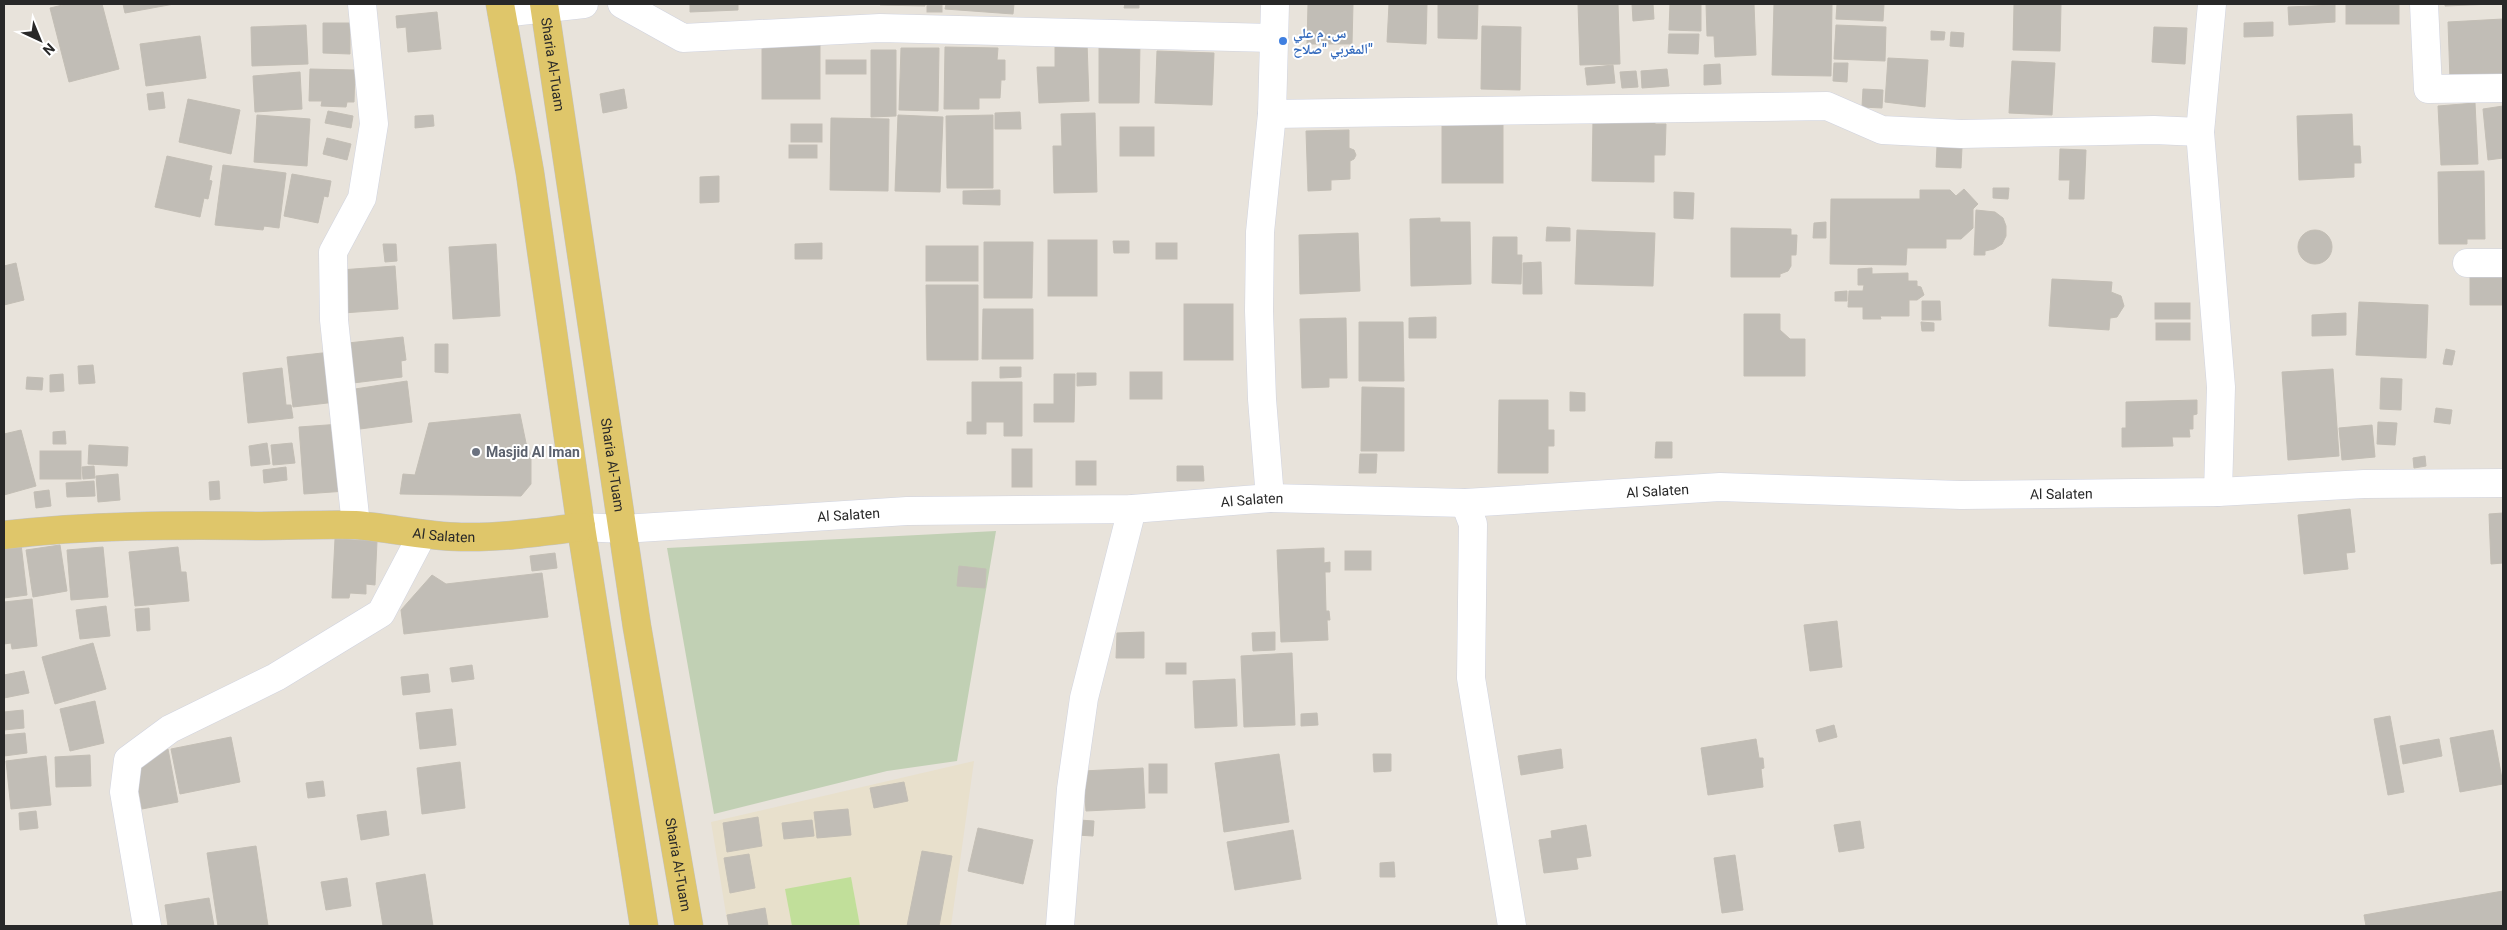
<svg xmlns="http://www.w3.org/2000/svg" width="2507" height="930" viewBox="0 0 2507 930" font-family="Roboto,'Noto Naskh Arabic',sans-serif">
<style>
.education{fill:#e8e0cc}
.cemetery{fill:#c1d0b4}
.pitch{fill:#c1df9a}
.building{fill:#c1bdb6;stroke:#c3beb5}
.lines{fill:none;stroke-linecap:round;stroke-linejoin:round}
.minor-casing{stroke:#d0d3df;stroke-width:29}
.major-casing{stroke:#c3c3c3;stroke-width:29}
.minor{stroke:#fff;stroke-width:28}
.major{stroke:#dfc66a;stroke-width:28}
.shop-dot{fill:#3f7fe0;stroke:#fff;stroke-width:2}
.worship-dot{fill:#6b7280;stroke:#fff;stroke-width:2}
.labels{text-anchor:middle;stroke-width:4;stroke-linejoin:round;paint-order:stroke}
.shop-label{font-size:14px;font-weight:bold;fill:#366cbe;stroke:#fff;text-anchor:start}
.street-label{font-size:14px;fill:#282828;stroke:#fff}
.worship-label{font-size:14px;font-weight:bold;fill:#5b616d;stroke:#fff;text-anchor:start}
</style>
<rect width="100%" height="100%" fill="#e8e3db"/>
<path class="education" d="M974,761l-23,165h-223l-17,-104z"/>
<path class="cemetery" d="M996,531l-39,230 -70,10 -173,43 -47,-266z"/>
<path class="pitch" d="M851,877l9,49h-68l-7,-37z"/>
<g class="building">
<path d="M67,4h35l17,65 -50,13 -19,-74z"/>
<path d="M123,4h51l-49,9z"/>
<path d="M690,4h48v6l-48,2z"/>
<path d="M880,4h45v2l-45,-1z"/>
<rect x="927" y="4" width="15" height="8"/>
<path d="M946,4h68l-1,10 -68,-5z"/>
<path d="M1125,4h14v4h-15z"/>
<path d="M1308,4h45l-1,40h-45z"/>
<path d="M1389,4h38l-1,40 -39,-2z"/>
<path d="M1438,4h40l-1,35 -39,-1z"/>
<path d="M1578,4h40l2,60 -40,1z"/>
<path d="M1632,4h21l1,15 -21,2z"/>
<path d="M1670,4h31v27l-32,-1z"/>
<path d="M1706,4h48l2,51 -41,2 -1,-21h-7z"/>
<path d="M1774,4h58l-1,72 -59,-1z"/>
<path d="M1837,4h47l-1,17 -47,-2z"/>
<path d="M2014,4h47l-1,47 -47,-1z"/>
<rect x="2346" y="4" width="53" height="20"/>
<path d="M2445,4h49l-49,2z"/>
<path d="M2335,5v17l-46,3 -1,-18z"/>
<path d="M437,12l4,37 -33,3 -2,-25 -9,1 -1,-12z"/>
<path d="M2503,19v58l-53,3 -2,-58z"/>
<path d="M2273,22v14l-29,1v-14z"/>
<path d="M323,23h27v31l-27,-1z"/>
<path d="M306,25l2,39 -56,2 -1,-39z"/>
<path d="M1836,25l50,2 -1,34 -51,-2z"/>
<path d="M1482,26l39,1 -1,63 -39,-1z"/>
<path d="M2154,27l33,1 -2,36 -33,-2z"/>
<path d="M1931,31l14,1 -1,8h-13z"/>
<path d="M1951,32l13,1 -1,14 -13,-1z"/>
<path d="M1669,34h30l-1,20 -30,-1z"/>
<path d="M200,36l6,42 -60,8 -6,-42z"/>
<path d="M1099,41l41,1 -1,61h-40z"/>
<rect x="762" y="42" width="58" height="57"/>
<path d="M1087,42l2,59 -50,2 -2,-36h18v-24z"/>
<path d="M945,47l53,1 -1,12h8v20h-4l-1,18h-21v11h-35z"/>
<path d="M901,48h38l-1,63 -39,-1z"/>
<path d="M871,50h25v66l-25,1z"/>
<path d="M1157,51l57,2 -2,52 -57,-2z"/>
<path d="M1888,58l40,2 -3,47 -40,-5z"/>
<rect x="826" y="60" width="40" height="14"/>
<path d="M2012,61l43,2 -3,52 -43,-2z"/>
<path d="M1834,63h14l-1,19 -14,-1z"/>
<path d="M1720,64l1,20 -17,1v-20z"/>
<path d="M1613,65l2,18 -28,2 -2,-17z"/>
<path d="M310,69l45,1 -1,32h-7l-1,5 -25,-1 1,-5h-13z"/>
<path d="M1667,69l2,17 -27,2 -1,-17z"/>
<path d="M1636,71l2,16 -16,1 -2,-16z"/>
<path d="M300,72l2,37 -47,3 -2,-36z"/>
<path d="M624,89l3,19 -24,5 -3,-19z"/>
<path d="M1863,89l20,1 -1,18 -20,-1z"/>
<path d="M163,92l2,16 -16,2 -2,-16z"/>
<path d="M188,99l52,11 -9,44 -52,-12z"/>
<path d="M2475,103l3,61 -37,1 -3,-59z"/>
<path d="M2503,106v52l-15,2 -5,-51z"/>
<path d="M328,111l25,5 -2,12 -26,-5z"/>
<path d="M1020,112l1,17h-26v-16z"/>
<path d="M1095,113l2,79 -43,1 -1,-47h9l-1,-32z"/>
<path d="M2352,114l1,32h7l1,17h-7v14l-55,3 -2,-64z"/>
<path d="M257,115l53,4 -3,47 -53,-4z"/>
<path d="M433,115l1,11 -19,2v-12z"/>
<path d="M898,115l45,2 -3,75 -45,-1z"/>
<path d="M993,115v73h-46l-1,-72z"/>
<path d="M831,118l58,1 -1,72 -58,-1z"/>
<path d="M1593,119l62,1v4h11l-1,31h-11v27l-62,-1z"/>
<rect x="791" y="124" width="31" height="18"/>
<rect x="1442" y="125" width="61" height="58"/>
<rect x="1120" y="127" width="34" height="29"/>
<path d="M1349,130v18l5,2 2,5 -2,4 -4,2v18l-19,1v10l-23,1 -2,-60z"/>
<path d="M327,138l24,6 -4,16 -24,-6z"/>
<rect x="789" y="145" width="28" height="13"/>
<path d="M1937,146l25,1 -1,21 -25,-1z"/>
<path d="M2060,149l26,1 -2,49h-15l1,-19h-11z"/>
<path d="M167,156l45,10 -3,14 3,1 -4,18 -4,-1 -4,19 -45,-10z"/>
<path d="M223,165l63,8 -7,55 -15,-2 -1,4 -48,-5z"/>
<path d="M2484,171l1,68h-18v5h-28l-1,-72z"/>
<path d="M292,174l39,7 -3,16 -4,-1 -6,27 -34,-7z"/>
<path d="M719,176v26l-19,1v-26z"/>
<path d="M1993,188h16l-1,11 -15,-1z"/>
<path d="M1964,189l14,15 -5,5v19l-12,11h-15v9h-39l-1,17 -76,-1 1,-65h89v-9h30l6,6z"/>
<path d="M1000,190v15l-37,-1v-13z"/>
<path d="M1674,192l20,1 -1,26 -19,-1z"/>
<path d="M1976,210l19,2 8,6 3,8v10l-4,8 -8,5 -9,2v4h-11z"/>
<path d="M1440,218v4h30l1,62 -60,2 -1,-67z"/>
<path d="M1826,222v16h-13l1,-15z"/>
<path d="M1547,227l23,1v13h-24z"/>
<path d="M1731,228l60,1v6h6l-1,20h-5v11l-3,5 -8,3v3h-49z"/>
<path d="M1577,230l78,3 -2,53 -78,-2z"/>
<circle cx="2315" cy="247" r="17"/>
<path d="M1358,233l2,58 -60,3 -1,-59z"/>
<path d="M1493,237h24v18h5l-1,29 -29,-1z"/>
<rect x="1048" y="240" width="49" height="56"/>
<path d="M1113,241h16v12h-15z"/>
<path d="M984,242h49l-1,56h-48z"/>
<path d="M822,243v16h-27v-15z"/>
<rect x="1156" y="243" width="21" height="16"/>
<path d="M383,244h13l1,17 -12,1z"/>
<path d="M496,244l4,72 -47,3 -4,-72z"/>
<rect x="926" y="246" width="52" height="35"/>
<path d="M1541,262l1,32h-19v-31z"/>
<path d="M16,263l8,37 -20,5v-39z"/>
<path d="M395,266l3,43 -55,4 -3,-43z"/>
<path d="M1872,268v6l36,-1v8h9v5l4,1 3,8 -7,5h-8v16h-29l1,3h-18v-12h-15l1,-16h14l1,-6h-6v-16z"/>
<path d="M2503,270v35h-33v-34z"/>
<path d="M2052,279l60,3 -1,10 10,4 3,10 -7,11 -7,1 -1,12 -60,-4z"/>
<path d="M926,285h52v75h-51z"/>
<path d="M1847,291v10h-12v-9z"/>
<path d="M1922,301h18l1,19h-19z"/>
<path d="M2359,302l69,3 -2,53 -70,-3z"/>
<rect x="2155" y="303" width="35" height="16"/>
<rect x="1184" y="304" width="49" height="56"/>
<path d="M983,309h50v50h-51z"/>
<path d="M2346,313v22l-34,1v-21z"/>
<path d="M1744,314h36v16l10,9h15v37h-61z"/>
<path d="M1436,317v21h-27v-20z"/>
<path d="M1346,318l1,60h-18v9l-27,1 -2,-69z"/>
<path d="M1359,322h44l1,59h-45z"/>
<path d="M1921,322l13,1v8h-12z"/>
<rect x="2156" y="323" width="34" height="17"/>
<path d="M403,337l3,23 -5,1 1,16 -49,6 -5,-40z"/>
<path d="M435,344h13v29l-13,-1z"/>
<path d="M2446,349l9,2 -3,14 -9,-1z"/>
<path d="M331,352l5,50 -43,5 -6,-50z"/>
<path d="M93,365l2,18 -16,1 -1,-18z"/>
<path d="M1000,367h21v10l-21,1z"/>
<path d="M282,368l4,37h5l2,13 -45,5 -5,-50z"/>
<path d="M2333,369l6,87 -51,4 -6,-88z"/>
<rect x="1130" y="372" width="32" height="27"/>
<path d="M1077,373h19v12l-19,1z"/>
<path d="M63,374l1,17 -14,1v-17z"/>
<path d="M1054,374h21l-1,48h-40v-18h20z"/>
<path d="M27,377l16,1 -1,12 -16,-1z"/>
<path d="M2381,378l21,1 -1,31 -21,-1z"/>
<path d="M407,381l5,41 -52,7 -5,-40z"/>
<path d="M972,382h50v54h-18v-14h-18v12h-19v-12h5z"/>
<path d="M1362,387l42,1v63h-43z"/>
<path d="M1570,392l15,1v18h-15z"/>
<path d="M1499,400h49v30h6v16h-6v27h-50z"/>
<path d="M2197,400v14l-4,1v14h-4l1,8h-18l1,9 -51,1v-19h4v-26z"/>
<path d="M2436,408l16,2 -2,14 -16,-2z"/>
<path d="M520,414l6,29 5,12v29l-10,12 -121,-2 3,-20 12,1 14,-52z"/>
<path d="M2378,422l19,1 -2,22 -18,-1z"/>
<path d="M341,424l5,67 -42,3 -5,-67z"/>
<path d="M2372,425l3,32 -33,3 -3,-32z"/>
<path d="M21,430l15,56 -32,9v-61z"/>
<path d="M65,431l1,13h-13v-12z"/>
<path d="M1656,442h16v16h-17z"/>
<path d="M267,443l3,21 -19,2 -2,-20z"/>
<path d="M292,443l3,20 -22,2 -2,-20z"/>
<path d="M89,445l39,2 -1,19 -39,-2z"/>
<rect x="1012" y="449" width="20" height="38"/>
<rect x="40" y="451" width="41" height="28"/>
<path d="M1360,454h17l-1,19h-17z"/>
<path d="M2425,456l1,10 -12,2 -1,-10z"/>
<rect x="1076" y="461" width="20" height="24"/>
<path d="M94,466l1,12 -12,1 -1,-12z"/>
<path d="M1177,466h26l1,15h-27z"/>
<path d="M286,467l1,13 -23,3 -1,-13z"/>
<path d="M118,474l2,26 -22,2 -2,-26z"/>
<path d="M94,481l1,15 -28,1 -1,-14z"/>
<path d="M219,481l1,18 -10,1 -1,-18z"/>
<path d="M49,490l2,16 -15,2 -2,-16z"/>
<path d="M2350,509l5,43 -9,1 2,16 -44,5 -6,-59z"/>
<path d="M2503,513v50l-12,1 -2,-50z"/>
<path d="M335,539l42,2 -2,44 -9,-1v10l-16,-1 -1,5h-17z"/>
<path d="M21,544l6,51 -23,3v-52z"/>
<path d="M60,545l7,46 -34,6 -7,-47z"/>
<path d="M103,547l5,50 -37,3 -4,-50z"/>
<path d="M178,547l3,25h5l3,29 -54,5 -6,-54z"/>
<path d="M1324,548v15l6,-1v10h-5l1,39h3l1,9h-3l1,20 -47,2 -4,-92z"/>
<rect x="1345" y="551" width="26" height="19"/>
<path d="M555,553l2,15 -25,3 -2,-15z"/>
<path d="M959,566l27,3 -1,19 -28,-2z"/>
<path d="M542,573l6,44 -144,17 -3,-24 31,-35 14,9z"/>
<path d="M32,599l5,47 -25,3 -1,-6 -7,1v-42z"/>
<path d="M106,606l4,30 -30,3 -4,-29z"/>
<path d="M149,608l1,22 -13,1 -2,-22z"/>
<path d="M1837,621l5,46 -32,4 -6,-46z"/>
<path d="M1144,632v26h-28l1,-25z"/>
<path d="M1275,632v18l-22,1 -1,-18z"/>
<path d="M93,643l13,46 -51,15 -13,-47z"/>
<path d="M1292,653l3,72 -51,2 -3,-71z"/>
<rect x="1166" y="663" width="20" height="11"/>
<path d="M472,665l2,14 -22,3 -2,-14z"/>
<path d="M24,671l5,22 -25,5v-23z"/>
<path d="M428,674l2,18 -27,3 -2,-18z"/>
<path d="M1235,679l2,47 -42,2 -2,-47z"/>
<path d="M95,701l9,42 -34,8 -10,-42z"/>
<path d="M452,709l4,36 -36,4 -4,-36z"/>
<path d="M23,710l1,18 -20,2v-18z"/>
<path d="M1317,713l1,12 -17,1v-12z"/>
<path d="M2390,716l14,76 -16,3 -14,-76z"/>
<path d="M1834,725l3,12 -18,5 -3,-12z"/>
<path d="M2493,730l10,54 -43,8 -10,-54z"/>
<path d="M25,733l2,20 -23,3v-21z"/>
<path d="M231,737l9,45 -60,12 -9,-45z"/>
<path d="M1756,739l3,19h4l1,10 -3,1 2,18 -55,8 -7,-47z"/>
<path d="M2439,739l3,17 -39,8 -3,-18z"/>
<path d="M168,749l10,53 -36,7 -7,-37 9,-18z"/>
<path d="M1561,749l2,19 -42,7 -3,-19z"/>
<path d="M1279,754l10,68 -65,10 -9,-69z"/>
<path d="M1373,754h18v17l-17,1z"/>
<path d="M90,755l1,31 -35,1 -1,-30z"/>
<path d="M46,756l5,49 -40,4 -5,-48z"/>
<path d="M460,762l5,46 -43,6 -5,-46z"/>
<rect x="1149" y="764" width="18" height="29"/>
<path d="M1143,768l2,40 -59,3 -3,-40z"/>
<path d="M323,781l2,15 -17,2 -2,-15z"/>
<path d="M904,782l4,19 -34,7 -4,-20z"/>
<path d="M848,809l3,26 -34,3 -3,-26z"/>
<path d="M36,811l2,17 -18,2 -1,-17z"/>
<path d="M386,811l3,24 -28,5 -4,-25z"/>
<path d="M758,817l4,29 -35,6 -4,-29z"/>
<path d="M812,820l2,16 -30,3 -2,-16z"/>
<path d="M1079,820l15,1 -1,15 -16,-1z"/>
<path d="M1860,821l4,27 -25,4 -5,-27z"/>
<path d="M1586,825l5,31 -15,2 2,11 -34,4 -5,-33 13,-2 -1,-7z"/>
<path d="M978,828l55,12 -10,44 -55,-13z"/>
<path d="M1293,830l8,49 -66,11 -8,-48z"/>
<path d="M256,846l12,80h-50l-11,-73z"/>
<path d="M922,851l30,5 -13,70h-32z"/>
<path d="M749,854l6,34 -25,5 -6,-35z"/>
<path d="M1735,855l8,55 -21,3 -8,-55z"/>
<path d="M1394,862l1,15h-15v-14z"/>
<path d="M425,874l8,52h-50l-7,-43z"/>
<path d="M347,878l4,28 -25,4 -5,-28z"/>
<path d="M2503,891v35h-137l-2,-11z"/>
<path d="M209,898l5,28h-46l-3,-21z"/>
<path d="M765,908l3,18h-39l-2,-11z"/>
</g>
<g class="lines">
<g class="minor-casing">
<g id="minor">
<path d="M622,4l61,34 197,-10 394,10"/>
<path d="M2212,4l-12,128 21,255 -3,105"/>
<path d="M2424,4l4,85 75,-1"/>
<path d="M502,13l82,-9"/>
<path d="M1272,114l555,-8 55,24 79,4 193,-4 46,2"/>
<path d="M2467,263h36"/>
<path d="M1270,498l-8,-99 -3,-88 1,-79 12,-118 3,-110"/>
<path d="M1465,503l8,21 -2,154 41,248"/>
<path d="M356,525l-22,-205 -1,-68 29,-54 12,-74 -12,-120"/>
<path id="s1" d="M581,527l42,2 284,-18 225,-2 138,-11 195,5 255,-16 241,8 257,-3 146,-8 139,-1"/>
<path d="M147,926l-23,-134 4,-32 42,-31 106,-52 105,-64 41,-78"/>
<path d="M1060,926l11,-137 13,-91 48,-189"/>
</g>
</g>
<g class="major-casing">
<g id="major">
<path d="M500,4l30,169 51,354 63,399"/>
<path id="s2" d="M544,4l93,623 52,299"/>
<path id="s3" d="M4,535c85,-10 171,-10 257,-9 31,0 63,-2 94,-1 36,3 70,11 106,12 40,1 81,-5 120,-10"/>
</g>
</g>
<use href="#minor" class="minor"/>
<use href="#major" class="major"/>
</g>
<circle class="shop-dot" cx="1283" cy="41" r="5"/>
<circle class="worship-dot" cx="476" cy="452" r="5"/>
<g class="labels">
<g class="shop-label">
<text x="1293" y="38">س. م علي<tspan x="1293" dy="16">المغربي "صلاح"</tspan></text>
</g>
<g class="street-label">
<text dy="5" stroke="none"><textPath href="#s2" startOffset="61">Sharia Al-Tuam</textPath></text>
<text dy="5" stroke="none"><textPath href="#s2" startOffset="466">Sharia Al-Tuam</textPath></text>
<text dy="5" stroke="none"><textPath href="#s1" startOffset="1078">Al Salaten</textPath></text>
<text dy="5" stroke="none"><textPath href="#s1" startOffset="1482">Al Salaten</textPath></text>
<text dy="5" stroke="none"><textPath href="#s1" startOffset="672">Al Salaten</textPath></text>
<text dy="5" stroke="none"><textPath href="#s1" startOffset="268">Al Salaten</textPath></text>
<text dy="5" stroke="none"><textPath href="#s3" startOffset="441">Al Salaten</textPath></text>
<text dy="5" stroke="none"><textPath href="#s2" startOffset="871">Sharia Al-Tuam</textPath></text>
</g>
<g class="worship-label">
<text x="486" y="457">Masjid Al Iman</text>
</g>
</g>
<rect width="2507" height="930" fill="none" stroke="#282828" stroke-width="10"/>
<g transform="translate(40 40) rotate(136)" stroke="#ffffff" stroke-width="4" paint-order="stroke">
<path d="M0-4L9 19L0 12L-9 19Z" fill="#282828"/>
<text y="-8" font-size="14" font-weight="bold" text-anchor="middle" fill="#282828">N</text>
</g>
</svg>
